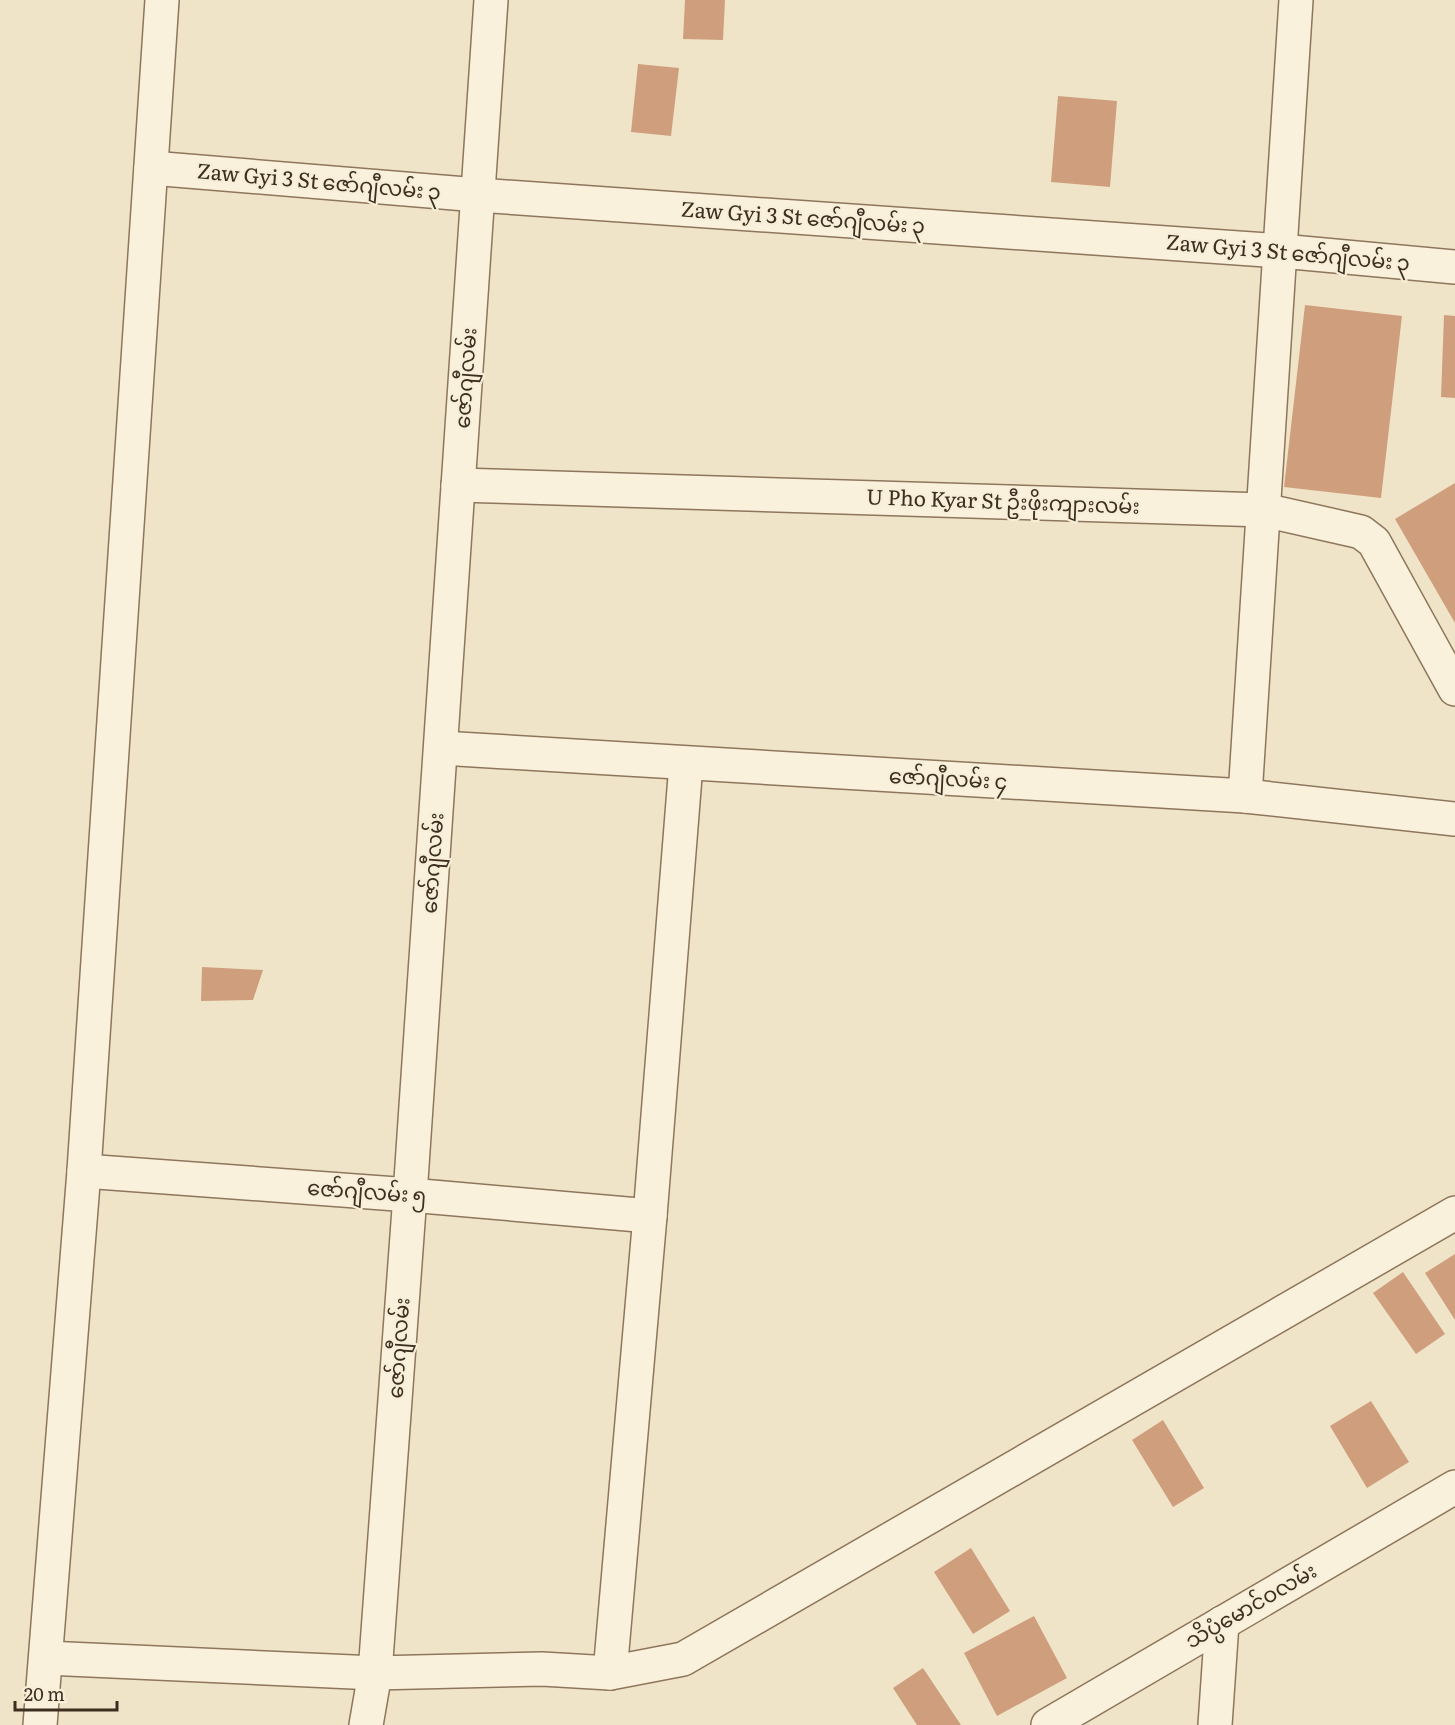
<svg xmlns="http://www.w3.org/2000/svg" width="1455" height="1725" viewBox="0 0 1455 1725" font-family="Literata,'Noto Sans Myanmar',serif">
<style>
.building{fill:#cf9f7d}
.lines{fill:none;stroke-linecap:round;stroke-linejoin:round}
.minor-casing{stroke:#8d765c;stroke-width:36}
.minor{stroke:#faf1dc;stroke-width:33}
.labels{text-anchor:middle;stroke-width:4.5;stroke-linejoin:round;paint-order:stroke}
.street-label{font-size:21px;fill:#3d2e20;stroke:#f7eed8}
</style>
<rect width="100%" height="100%" fill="#f0e4c8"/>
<g class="building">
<path d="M685,0h40l-2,40 -40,-1z"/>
<path d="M638,64l41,4 -8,68 -40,-4z"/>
<path d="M1058,96l59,5 -7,86 -59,-5z"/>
<path d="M1305,305l97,11 -21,182 -97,-11z"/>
<path d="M1444,315l11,1v82l-14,-1z"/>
<path d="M1455,483v140l-60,-104z"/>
<path d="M202,967l61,3 -10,30 -52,1z"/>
<path d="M1455,1254v66l-30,-47z"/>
<path d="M1403,1272l42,62 -29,20 -43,-61z"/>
<path d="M1371,1401l38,61 -42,26 -37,-62z"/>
<path d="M1163,1420l41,68 -31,19 -41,-67z"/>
<path d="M971,1548l39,63 -37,23 -39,-62z"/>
<path d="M1034,1616l33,62 -70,38 -33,-63z"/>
<path d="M923,1668l38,57h-44l-24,-37z"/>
</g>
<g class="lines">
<g class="minor-casing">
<g id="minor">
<path d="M151,168l327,27 803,56 174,16"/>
<path d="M458,485l806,25 97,22 13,10 81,147"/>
<path d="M441,748l804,48 210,23"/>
<path d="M1245,796l51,-796"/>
<path d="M84,1171l326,24 240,21"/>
<path d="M46,1658l329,15 167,-4 68,4 73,-14 772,-446"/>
<path d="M610,1673l40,-457 36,-452"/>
<path d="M40,1725l44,-554 78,-1171"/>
<path d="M366,1725l9,-52 35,-478 81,-1195"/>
<path d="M1048,1725l407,-238"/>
<path d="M1215,1725l7,-102"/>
</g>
</g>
<use href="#minor" class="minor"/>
</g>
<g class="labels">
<g class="street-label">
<text transform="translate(319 182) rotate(5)" y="7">Zaw Gyi 3 St ဇော်ဂျီလမ်း ၃</text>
<text transform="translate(803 218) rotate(4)" y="7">Zaw Gyi 3 St ဇော်ဂျီလမ်း ၃</text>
<text transform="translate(1288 253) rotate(5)" y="7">Zaw Gyi 3 St ဇော်ဂျီလမ်း ၃</text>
<text transform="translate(466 378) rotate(-86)" y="7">ဇော်ဂျီလမ်း</text>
<text transform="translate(1003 502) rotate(2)" y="7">U Pho Kyar St ဦးဖိုးကျားလမ်း</text>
<text transform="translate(948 779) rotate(3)" y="7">ဇော်ဂျီလမ်း ၄</text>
<text transform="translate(433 863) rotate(-86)" y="7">ဇော်ဂျီလမ်း</text>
<text transform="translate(367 1192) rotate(4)" y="7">ဇော်ဂျီလမ်း ၅</text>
<text transform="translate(399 1348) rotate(-86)" y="7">ဇော်ဂျီလမ်း</text>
<text transform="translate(1251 1606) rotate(-30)" y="7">သိပ္ပံမောင်ဝလမ်း</text>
</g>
</g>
<path d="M15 1701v9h102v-9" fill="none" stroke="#3d2e20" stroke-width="3"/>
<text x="24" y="1701" font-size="18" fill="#3d2e20" stroke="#f7eed8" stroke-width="4.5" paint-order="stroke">20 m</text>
</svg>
